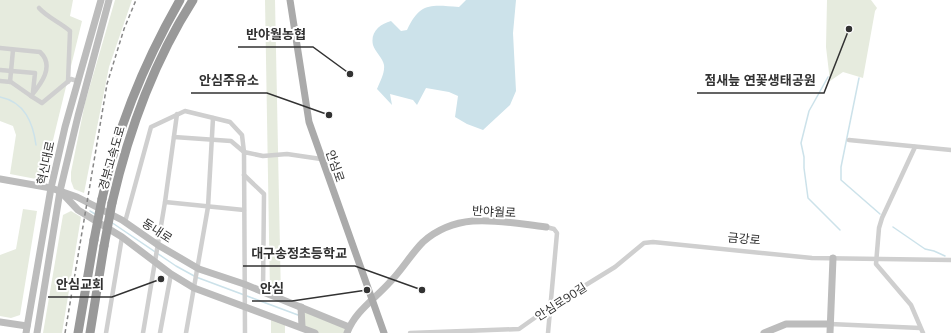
<svg xmlns="http://www.w3.org/2000/svg" width="951" height="333" viewBox="0 0 951 333" font-family="Mulish,'Noto Sans KR',sans-serif">
<style>
.green{fill:#e6ebde}
.water{fill:#cce2ea}
.lines{fill:none;stroke-linecap:round;stroke-linejoin:round}
.stream{stroke:#cce2ea;stroke-width:1.5}
.street{stroke:#cfcfcf;stroke-width:4.5}
.secondary{stroke:#bcbcbc;stroke-width:7}
.primary{stroke:#aaa;stroke-width:7}
.highway{stroke:#999;stroke-width:9}
.rail{stroke:#878787;stroke-width:1.5;stroke-dasharray:4 3;stroke-linecap:butt}
.highway-bridge{stroke:#999;stroke-width:9}
.labels{text-anchor:middle;stroke-width:4;stroke-linejoin:round;paint-order:stroke}
.street-label{font-size:12px;fill:#323232;stroke:#fff}
.leader{fill:none;stroke:#323232;stroke-width:1.5}
.callout-dot{fill:#323232;stroke:#fff;stroke-width:1.5}
.callout-label{font-size:13px;text-anchor:middle;font-weight:bold;fill:#323232;stroke:#fff;stroke-width:4;stroke-linejoin:round;paint-order:stroke}
</style>
<rect width="100%" height="100%" fill="#fff"/>
<g class="green">
<path d="M0,0h73l-3,16 12,5 -38,156 -8,2 -26,-5 6,-39 -3,-9 -13,-5z"/>
<path d="M115,0h17l-23,67 -25,126 -10,-4 -3,-8v-9l14,-69z"/>
<path d="M265,0h10l6,299 -11,-5z"/>
<path d="M827,0h44l6,8 -2,3 -12,67 -20,-6 -13,9 -4,-34z"/>
<path d="M23,209l14,2 -17,104 -9,3 -11,-2v-61l16,-6z"/>
<path d="M71,211l10,6 -19,116h-19l20,-118z"/>
<path d="M301,307l48,20 -2,6h-32l-13,-6z"/>
<path d="M271,316l14,5v12h-14z"/>
</g>
<path class="water" d="M466,0h50l-3,33 3,58 -6,14 -27,25 -16,-6 -12,-7 3,-21 -9,-4 -23,-4 -9,17 -4,-5 -23,-6 2,11 -15,-16c3,-8 8,-16 7,-24 -1,-7 -9,-13 -11,-20 -3,-13 7,-21 18,-24l10,10 6,-1c13,-28 24,-25 52,-23z"/>
<g class="lines">
<g class="stream">
<path d="M828,77l-19,34 -8,32 3,14v11l4,30 32,32"/>
<path d="M859,78l-18,89v13l39,34"/>
<path d="M0,97c25,5 33,26 36,48"/>
<path d="M90,211l5,3"/>
<path d="M111,222l65,44 20,11 102,38"/>
<path d="M893,227l32,22 9,2 11,5"/>
</g>
<g class="street">
<path d="M39,8c9,10 21,14 31,23l-2,51"/>
<path d="M0,48l40,4c15,14 1,32 -9,44l11,7 29,-24 6,2"/>
<path d="M0,70l35,3 -2,19"/>
<path d="M0,81l11,1 20,14"/>
<path d="M10,82l3,-32"/>
<path d="M174,137l57,4 13,11"/>
<path d="M849,140l102,10"/>
<path d="M915,147l-33,71 -3,10 -3,36 35,41 12,28"/>
<path d="M244,175l20,19 -1,98"/>
<path d="M165,202l79,8"/>
<path d="M125,222l26,-95 34,-16 45,11 12,13 2,17"/>
<path d="M546,227l8,2 3,4 -9,100"/>
<path d="M830,324l90,4"/>
<path d="M106,333l16,-96"/>
<path d="M143,333l22,-131 12,-88"/>
<path d="M160,333l11,-59"/>
<path d="M186,333l22,-126 5,-89"/>
<path d="M245,333l-1,-181 19,4 24,-2 34,5"/>
<path d="M410,333l109,-4 31,-22 65,-40 29,-24 9,-1 159,16 139,2"/>
</g>
<g class="secondary">
<path d="M0,179l51,9 26,9 45,23 36,25 41,24 45,15 105,43"/>
<path d="M62,193l16,17 44,27 49,37 23,14 121,45"/>
<path d="M301,307l1,20"/>
<path d="M0,322l27,4"/>
<path d="M26,333l25,-145 14,-61 36,-127"/>
<path d="M37,333l23,-142 18,-75 31,-116"/>
<path d="M347,333c8,-22 28,-34 43,-51 12,-12 21,-28 33,-40 36,-32 79,-20 123,-15"/>
<path d="M764,333l22,-9h44"/>
<path d="M830,333l3,-75"/>
</g>
<path class="primary" d="M290,0l19,122 75,211"/>
<g class="highway">
<path d="M102,199c15,-71 42,-136 78,-199"/>
<path d="M112,203c16,-70 42,-142 81,-203"/>
<path d="M78,333l16,-93"/>
<path d="M90,333l14,-87"/>
</g>
<path class="rail" d="M65,333l42,-249 17,-55 12,-29"/>
<g class="highway-bridge">
<path d="M94,240l8,-41"/>
<path d="M104,246l8,-43"/>
</g>
</g>
<g class="labels">
<g class="street-label">
<text transform="translate(112 158) rotate(-74)" y="4">경부고속도로</text>
<text transform="translate(46 163) rotate(-78)" y="4">혁신대로</text>
<text transform="translate(335 166) rotate(71)" y="4">안심로</text>
<text transform="translate(494 212) rotate(3)" y="4">반야월로</text>
<text transform="translate(157 231) rotate(33)" y="4">동내로</text>
<text transform="translate(744 239) rotate(5)" y="4">금강로</text>
<text transform="translate(561 302) rotate(-33)" y="4">안심로90길</text>
</g>
</g>
<path class="leader" d="M350 74L313 47H238M849 29L824 93H697M329 115L267 93H191M422 290L355 266H243M161 279L112 297H48M367 290L292 301H252"/>
<g class="callout-dot">
<circle cx="350" cy="74" r="4"/>
<circle cx="849" cy="29" r="4"/>
<circle cx="329" cy="115" r="4"/>
<circle cx="422" cy="290" r="4"/>
<circle cx="161" cy="279" r="4"/>
<circle cx="367" cy="290" r="4"/>
</g>
<g class="callout-label">
<text x="276" y="39">반야월농협</text>
<text x="760" y="85">점새늪 연꽃생태공원</text>
<text x="229" y="85">안심주유소</text>
<text x="299" y="258">대구송정초등학교</text>
<text x="80" y="289">안심교회</text>
<text x="272" y="293">안심</text>
</g>
</svg>
